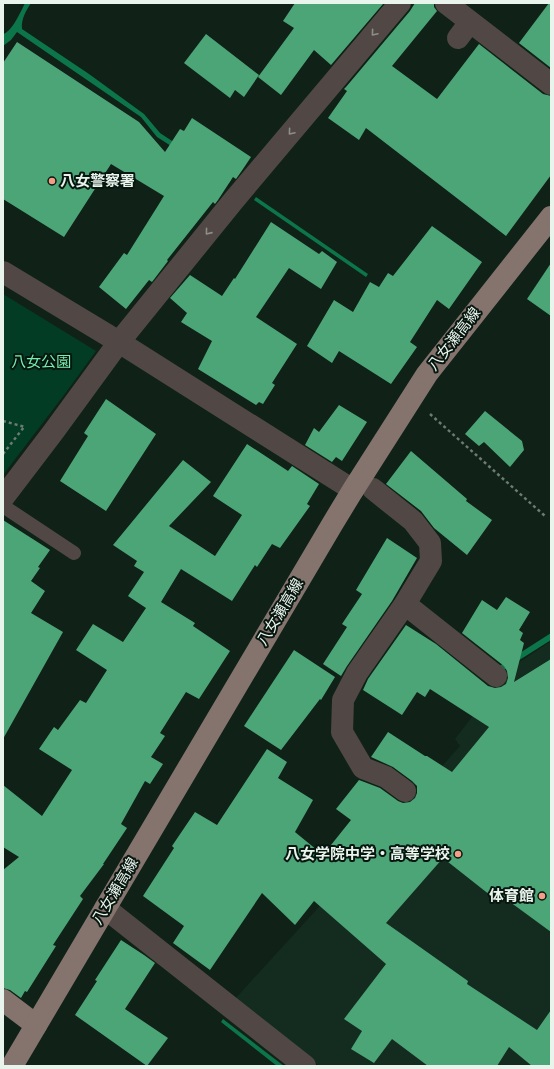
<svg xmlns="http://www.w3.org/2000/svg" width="554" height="1069" viewBox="0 0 554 1069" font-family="Mulish,'Noto Sans JP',sans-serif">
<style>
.built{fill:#142c1f}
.green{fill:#033c24}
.water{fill:#0c7549}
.building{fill:#4ca577}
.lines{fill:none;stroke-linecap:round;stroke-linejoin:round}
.path{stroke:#6d7b72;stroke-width:2.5;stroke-dasharray:3 3;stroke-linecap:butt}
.lane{stroke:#514845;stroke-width:14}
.street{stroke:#514845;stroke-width:22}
.primary{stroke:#85736e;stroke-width:22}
.oneway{stroke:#8e8d88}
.poi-dot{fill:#f49e88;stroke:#07170f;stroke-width:1.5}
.labels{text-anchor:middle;stroke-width:4;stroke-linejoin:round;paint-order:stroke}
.poi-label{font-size:15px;font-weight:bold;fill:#e9f4ed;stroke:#07170f;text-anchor:end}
.street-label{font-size:15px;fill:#e9f4ed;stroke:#07170f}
.park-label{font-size:15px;fill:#77eeaf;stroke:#07170f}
</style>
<rect width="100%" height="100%" fill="#102117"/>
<path class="built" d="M551,641v425h-232l-85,-66 93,-102 77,-89 56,-63 -5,-7 53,-69z"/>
<path class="green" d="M3,294l93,57 -29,40 -64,84z"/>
<g class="water">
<path d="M25,3h6c-5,8 -10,16 -9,26l67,45 55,40 16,19 71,47 -2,3 -72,-46 -16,-20 -124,-85 -6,8 -8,6v-12c9,-2 18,-23 22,-31z"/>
<path d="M256,197l112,77 -2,3 -112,-77z"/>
<path d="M551,633v7l-49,31 -4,-4z"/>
<path d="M223,1019l61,47h-7l-56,-44z"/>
</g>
<g class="building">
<path d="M295,3h86l2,1 -52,61 -17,-15 -33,45 -23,-18 36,-49 -11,-7z"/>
<path d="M415,3h19v4l3,4 -45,55 45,33 42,-55 64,50 8,2v79l-45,61 -140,-108 -7,12 -31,-22 19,-27 -3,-2 2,-2 64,-76z"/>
<path d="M549,3h2v65l-32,-25z"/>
<path d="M206,34l53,41 -15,22 -9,-7 -5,8 -46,-35z"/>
<path d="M17,42l122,80 26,30 15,-23 4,2 8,-13 59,39 -8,12 -7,10 -3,-2 -15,23 -3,4 -2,-2 -46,58 1,1 -16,21 -3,-2 -23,29 -27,-22 25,-34 3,2 37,-59 -53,-32 -47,73 -61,-38v-136z"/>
<path d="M271,222l48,32 3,-3 15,11 -16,27 -32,-21 -33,49 41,27 -25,39 3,2 -12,19 -4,-2 -3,3 -58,-36 14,-28 -31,-19 6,-9 -17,-15 20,-23 32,21 12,-18 1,1z"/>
<path d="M432,226l50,36 -33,47 -12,-9 -27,42 7,5 -26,37 -52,-33 -7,12 -25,-17 27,-46 19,12 17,-30 9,5 9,-14 5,3z"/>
<path d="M551,263v53l-24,-17z"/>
<path d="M106,399l50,35 -50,77 -46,-30 28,-45 -4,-3z"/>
<path d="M339,405l28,17 -25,39 -6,-4 -4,5 -27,-17 9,-17 5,4z"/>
<path d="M485,411l37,30 2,9 -14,17 -26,-25 -5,4 -14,-12z"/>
<path d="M247,444l41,27 4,-5 27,18 -12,20 3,2 -30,42 -8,-4 -15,23 -2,-2 -23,36 -51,-32 -20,33 34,21 -2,3 37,25 -31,48 -13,-7 -26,41 5,3 -14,21 12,7 -13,20 -5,-3 -24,43 6,4 -24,36h1l-24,32 3,3 -30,46 3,1 -29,46 -2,-1 -4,7 -11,-8 -7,-2v-118l16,-13 -16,-10v-62l39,31 30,-46 -33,-21 15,-22 4,3 22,-30 6,3 21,-33 -31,-20 17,-26 30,18 23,-34 -18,-12 16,-24 -10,-6 3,-5 -24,-16 70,-85 28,22 -42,44 46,30 27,-41 -29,-19z"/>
<path d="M411,451l56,48 -1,2 26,19 -25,35 -33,-27 -13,-17 -35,-27z"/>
<path d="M3,520l47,30 -12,17 2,1 -9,13 14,10 -14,22 32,19 -60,107z"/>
<path d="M387,538l30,20 -25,43 -45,65 -6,10 -18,-12 24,-37 -5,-3 20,-30 -6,-4z"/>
<path d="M506,597l24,15 -11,18 4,3 -3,7 4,3 -10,39 37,-23v273l-52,-38 -4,5 -52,-41 -57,65 82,58 -1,3 70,46 14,-20v56h-19l-23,-19 -12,19h-69l-36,-27 -18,24 -23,-14 11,-18 -18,-12 42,-55 -72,-63 -19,24 -33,-32 -52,77 -37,-27 11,-17 -41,-30 31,-48 -2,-2 23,-34 22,13 50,-76 20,13 -9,16 35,22 -18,32 28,23 28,-35 -15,-11 23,-29 21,8 18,13 5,2 7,-1 5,-4 2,-5v-7l-5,-5 -19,-14 -22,-10 17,-25 37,24h2l25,16 37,-45 -59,-38 -5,8 -8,-5 -15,23 -39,-25 5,-11 38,-54 30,19 52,42 7,2 6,-1 5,-3 2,-6 -1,-7 -3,-5 -42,-33 20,-33 15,10z"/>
<path d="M294,650l41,27 -14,23 -1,-1 -39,51 -37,-24z"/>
<path d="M121,940l23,15 11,8 -30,46 43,29 -21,28 -72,-51 22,-34 -2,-1z"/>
</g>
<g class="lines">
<g class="path">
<path d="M430,414l115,102"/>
<path d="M3,421l22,6"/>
<path d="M3,454l21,-27"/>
</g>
<path class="lane" d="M3,506l71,47"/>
<g class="street">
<path d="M446,3l105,81"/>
<path d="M458,38l12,-16"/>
<path d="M3,272l116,70 234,148"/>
<path d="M373,489l40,32 17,22 1,18 -26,43 -48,69 -14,27 -1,32 21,36 23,9 19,14"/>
<path d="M3,498l51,-67 65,-89 115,-142 166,-197"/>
<path d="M405,604l91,72"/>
<path d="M105,908l200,158"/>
</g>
<g class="primary">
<path d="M3,1000l33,25"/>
<path d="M12,1066l321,-543 20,-33 74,-116 124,-157"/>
</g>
</g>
<defs><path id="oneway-chevron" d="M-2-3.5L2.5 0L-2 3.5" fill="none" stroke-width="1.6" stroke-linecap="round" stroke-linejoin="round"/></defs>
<g class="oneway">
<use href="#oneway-chevron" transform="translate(374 33) rotate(130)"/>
<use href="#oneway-chevron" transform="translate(291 132) rotate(130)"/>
<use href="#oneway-chevron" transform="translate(208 232) rotate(129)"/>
</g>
<g class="poi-dot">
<circle cx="52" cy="181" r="4"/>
<circle cx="458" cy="854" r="4"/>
<circle cx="542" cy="896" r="4"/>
</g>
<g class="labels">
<g class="poi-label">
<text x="60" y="186" text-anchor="start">八女警察署</text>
<text x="450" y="859">八女学院中学・高等学校</text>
<text x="534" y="901">体育館</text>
</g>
<g class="street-label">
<text transform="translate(454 339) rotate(-52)" y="5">八女瀬高線</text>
<text transform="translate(280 612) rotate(-59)" y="5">八女瀬高線</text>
<text transform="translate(115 891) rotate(-59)" y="5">八女瀬高線</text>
</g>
<g class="park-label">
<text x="41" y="367">八女公園</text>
</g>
</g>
<rect width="554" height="1069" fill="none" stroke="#e9f4ed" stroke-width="8"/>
</svg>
